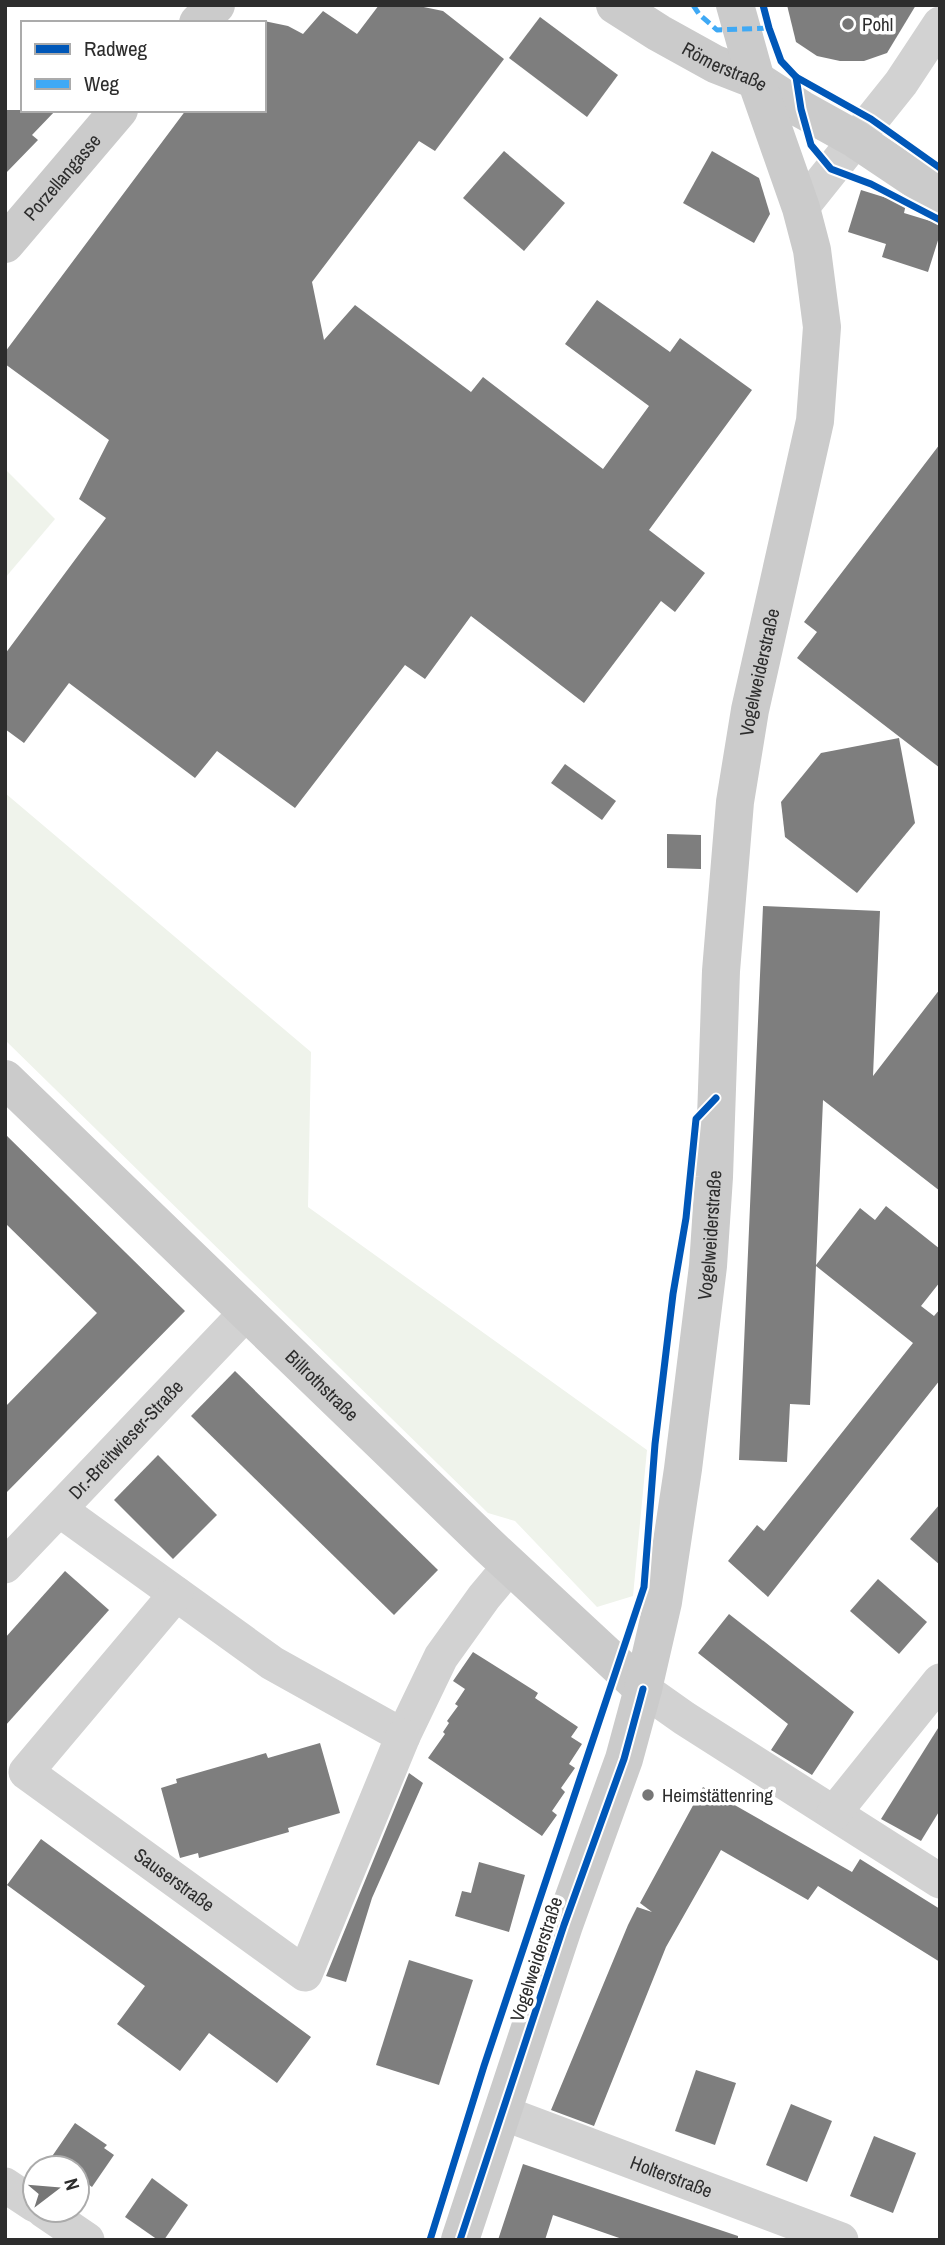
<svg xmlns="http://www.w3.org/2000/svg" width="945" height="2245" viewBox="0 0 945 2245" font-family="'Archivo Narrow',sans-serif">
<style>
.green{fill:#eff3eb}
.building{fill:#7e7e7e}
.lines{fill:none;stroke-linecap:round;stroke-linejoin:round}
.street{stroke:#d2d2d2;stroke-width:35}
.secondary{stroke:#cbcbcb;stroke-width:38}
.quiet{stroke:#3fa9f5;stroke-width:5;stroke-dasharray:10 5;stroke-linecap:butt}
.cycleway-casing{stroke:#fff;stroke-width:11}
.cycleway{stroke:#0057b8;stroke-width:7}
.poi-dot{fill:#767676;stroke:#fff;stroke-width:2.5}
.labels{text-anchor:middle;stroke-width:7;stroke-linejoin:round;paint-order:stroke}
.poi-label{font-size:19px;fill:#2d2d2d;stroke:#fff;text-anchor:start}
.street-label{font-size:19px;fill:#2d2d2d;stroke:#fff}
</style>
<rect width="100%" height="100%" fill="#fff"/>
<g class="green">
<path d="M5,469l50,50 -50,59z"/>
<path d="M5,793l306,259 -3,155 339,243 -14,146 -36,11 -82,-86 -27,-8 -483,-473z"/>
</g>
<g class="building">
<path d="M379,5h35l29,6 61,48 -69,92 -16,-10 -107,141 12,58 31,-35 116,87 12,-15 120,92 46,-63 -84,-62 32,-44 73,52 10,-14 72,52 -103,140 56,43 -30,39 -14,-11 -77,102 -113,-87 -46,63 -20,-14 -110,143 -78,-57 -22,27 -126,-95 -45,60 -19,-14v-75l101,-136 -27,-19 30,-59 -104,-76v-12l181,-242h78v-89l24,5 15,8 20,-23 34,23z"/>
<path d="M787,5h129l-29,48 -23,8h-24l-23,-5 -21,-14z"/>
<path d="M540,17l78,58 -31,42 -78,-59z"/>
<path d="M5,110h51l-24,25 6,5 -33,34z"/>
<path d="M504,151l61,52 -41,48 -61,-53z"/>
<path d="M712,151l47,27 11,36 -16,29 -71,-40z"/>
<path d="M861,190l45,14 -2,9 36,11v10l-12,38 -46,-15 4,-13 -38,-12z"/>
<path d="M940,444v324l-143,-110 20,-26 -13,-10z"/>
<path d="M899,738l16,85 -58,70 -72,-56 -4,-35 40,-49z"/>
<path d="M565,764l51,37 -14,19 -51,-37z"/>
<path d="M667,834l34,1v34l-34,-1z"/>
<path d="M763,906l117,5 -7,165 67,-87v202l-117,-91 -7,165 44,-57 15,12 11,-14 54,43v33l-19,24 13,10 6,-7v71l-172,217 -40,-36 29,-36 7,6 149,-188 -97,-77 -6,139 -20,-1 -3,58 -48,-2z"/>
<path d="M5,1134l180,177 -180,183v-87l92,-94 -92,-90z"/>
<path d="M235,1371l203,199 -44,45 -203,-199z"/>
<path d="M158,1455l59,60 -44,44 -59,-59z"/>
<path d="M940,1504v61l-30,-26z"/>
<path d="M65,1571l44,39 -104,116v-88z"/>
<path d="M878,1579l49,43 -28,32 -49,-43z"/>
<path d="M729,1614l125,98 -42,63 -41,-25 17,-26 -90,-71z"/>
<path d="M473,1652l65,41 -3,5 43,29 -7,10 11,7 -13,20 6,4 -14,20 4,4 -13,19 5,4 -15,21 -114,-78 17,-24 -2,-2 6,-9 -2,-2 11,-15 -3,-2 10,-15 -12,-8z"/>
<path d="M940,1725v85l-19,31 -40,-22z"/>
<path d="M320,1743l20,70 -52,15 1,4 -90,26 -1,-5 -18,5 -19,-70 16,-5 -1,-4 90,-26 2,5z"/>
<path d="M409,1773l14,10 -51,115 -26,84 -20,-6z"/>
<path d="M703,1787l149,85 8,-13 80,50v53l-122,-76 -10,14 -87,-50 -55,97 -72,179 -43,-16 77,-185 9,-18 15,5 -12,-9z"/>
<path d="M41,1839l270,198 -34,46 -68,-50 -29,38 -63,-47 28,-38 -138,-101z"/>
<path d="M479,1862l46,13 -16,57 -54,-16 7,-25 9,2z"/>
<path d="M409,1960l64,20 -34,105 -63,-20z"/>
<path d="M696,2070l40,13 -21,62 -40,-14z"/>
<path d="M791,2104l41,17 -25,61 -41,-17z"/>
<path d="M75,2123l32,22 -3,3 10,7 -22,32 -15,-11v-8h-33z"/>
<path d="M874,2136l42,17 -23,60 -43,-17z"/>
<path d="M523,2164l215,72v4h-113l-72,-25 -8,25h-47z"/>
<path d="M152,2178l36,27 -24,35h-6l-33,-23z"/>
</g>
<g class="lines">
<g class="street">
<path d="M801,208l100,-125 39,-59"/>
<path d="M60,1510l212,153 131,73 38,-79 43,-60 26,-31"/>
<path id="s1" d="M5,1566l241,-253"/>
<path id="s2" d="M176,1594l-150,178 279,202 98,-238"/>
<path d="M643,1689l41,29 256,163"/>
<path d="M834,1813l106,-132"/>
<path id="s3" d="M503,2113l338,127"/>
<path d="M5,2185l30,20"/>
<path d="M43,2210l44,30"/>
</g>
<g class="secondary">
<path id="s4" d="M615,5l44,28 56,31 41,16 45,29 54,30 85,57"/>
<path d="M198,23l18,-18"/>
<path id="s5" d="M5,244l114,-134"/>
<path id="s6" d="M5,1079l485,468 153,142"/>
<path id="s7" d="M460,2240l104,-315 60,-166 19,-70 20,-87 20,-133 25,-203 6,-89 7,-206 14,-169 15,-92 65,-289 7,-94 -10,-77 -11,-42 -45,-128 -21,-75"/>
</g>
<path class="quiet" d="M693,5l6,9 18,16 52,-2"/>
<g class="cycleway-casing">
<g id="cycleway">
<path d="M763,5l6,23 12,33 15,16 75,42 69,49"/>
<path d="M796,77l5,32 10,36 20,24 40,15 69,36"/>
<path d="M430,2240l54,-174 160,-479 11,-143 18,-150 13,-76 10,-99 20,-21"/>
<path d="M460,2240l104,-315 60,-166 19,-70"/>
</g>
</g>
<use href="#cycleway" class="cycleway"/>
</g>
<g class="poi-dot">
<circle cx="848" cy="24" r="7"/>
<circle cx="648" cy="1795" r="7"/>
</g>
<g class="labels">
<g class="poi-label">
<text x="862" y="31">Pohl</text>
<text x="662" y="1802">Heimstättenring</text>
</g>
<g class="street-label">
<text dy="7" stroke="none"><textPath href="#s4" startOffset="126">Römerstraße</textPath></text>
<text dy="7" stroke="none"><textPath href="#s5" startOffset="88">Porzellangasse</textPath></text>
<text dy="7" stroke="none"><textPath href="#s7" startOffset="1606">Vogelweiderstraße</textPath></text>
<text dy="7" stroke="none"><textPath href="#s7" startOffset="1040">Vogelweiderstraße</textPath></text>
<text dy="7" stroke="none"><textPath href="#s6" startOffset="441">Billrothstraße</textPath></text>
<text dy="7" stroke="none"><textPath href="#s1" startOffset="175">Dr.-Breitwieser-Straße</textPath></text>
<text dy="7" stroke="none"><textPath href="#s2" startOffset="416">Sauserstraße</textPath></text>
<text transform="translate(536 1959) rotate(-72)" y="7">Vogelweiderstraße</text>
<text dy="7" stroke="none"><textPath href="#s3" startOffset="180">Holterstraße</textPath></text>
</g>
</g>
<rect width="945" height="2245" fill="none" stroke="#2d2d2d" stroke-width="14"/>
<rect x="21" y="21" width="245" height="91" fill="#ffffff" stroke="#ababab" stroke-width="2"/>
<rect x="35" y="44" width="35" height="10" fill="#0057b8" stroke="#ababab" stroke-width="2"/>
<text x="84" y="56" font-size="21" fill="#2d2d2d">Radweg</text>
<rect x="35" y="79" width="35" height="10" fill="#3fa9f5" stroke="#ababab" stroke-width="2"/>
<text x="84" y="91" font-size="21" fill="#2d2d2d">Weg</text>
<g transform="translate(56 2189) rotate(74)"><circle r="33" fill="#ffffff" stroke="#ababab" stroke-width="2"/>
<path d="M0-5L12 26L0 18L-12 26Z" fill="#767676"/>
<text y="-10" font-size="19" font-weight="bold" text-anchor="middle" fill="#2d2d2d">N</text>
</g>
</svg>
